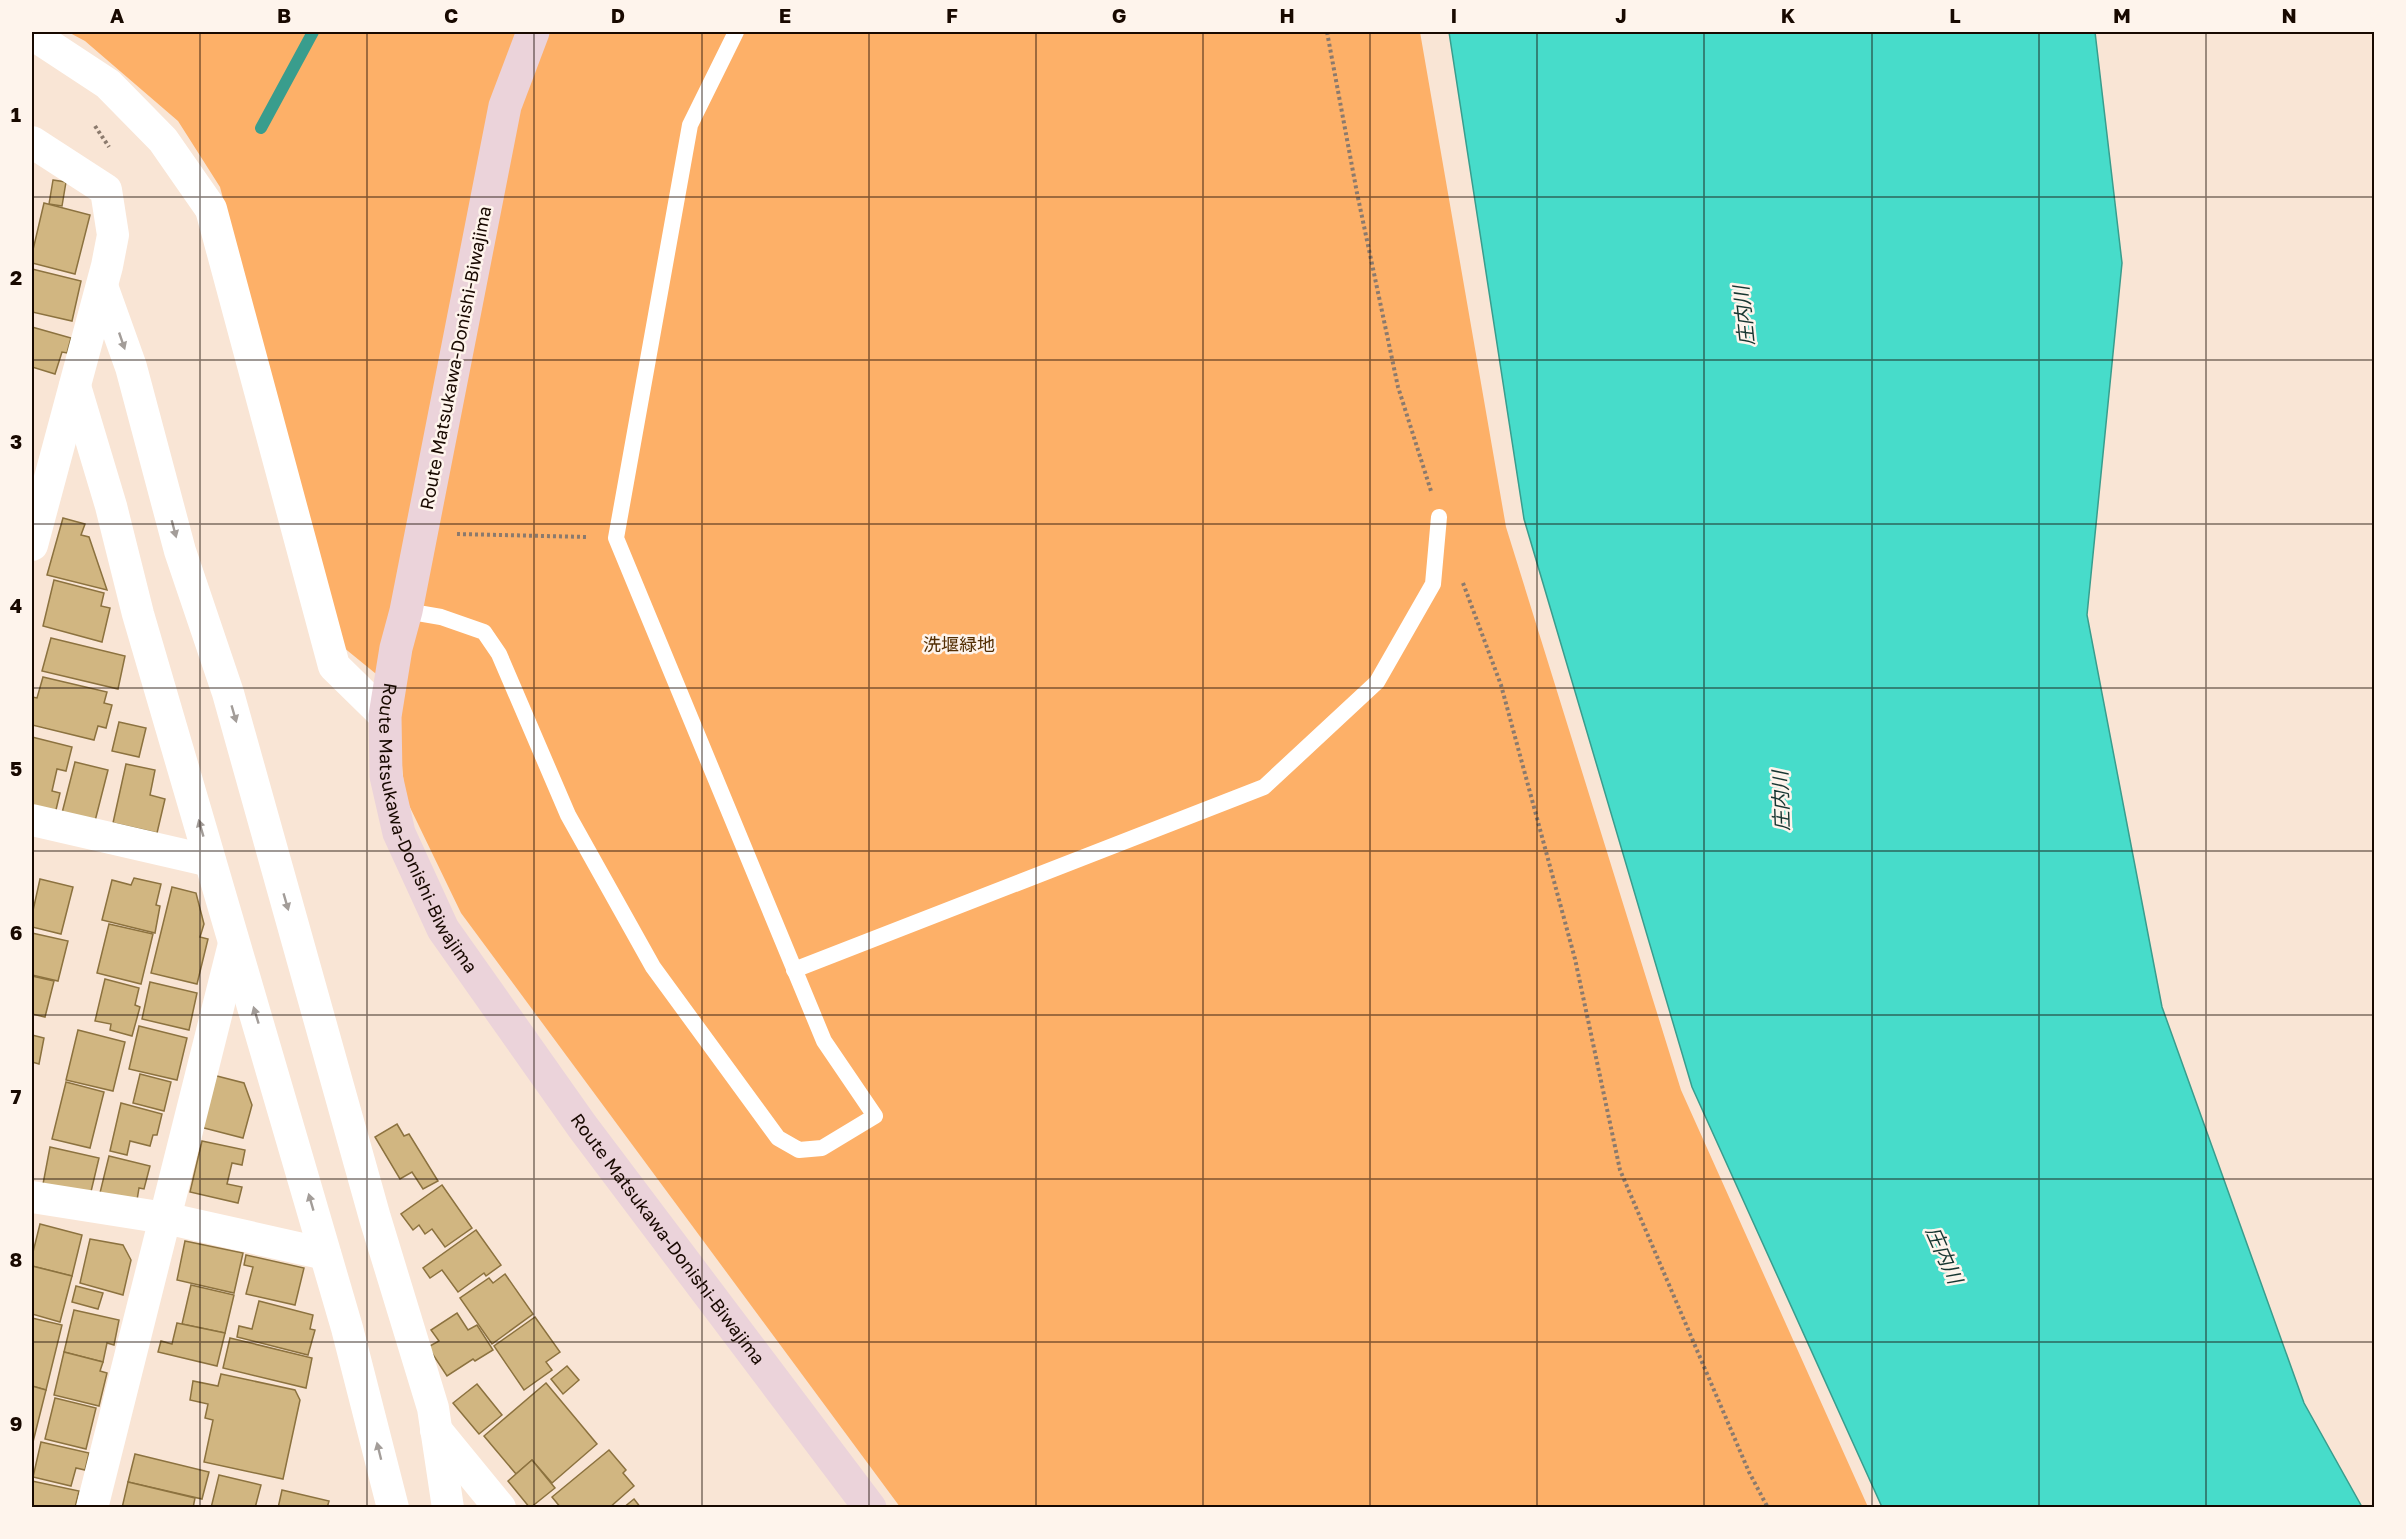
<svg xmlns="http://www.w3.org/2000/svg" width="2406" height="1539" viewBox="0 0 2406 1539" font-family="'Golos Text','Noto Sans JP',sans-serif">
<style>
.green{fill:#fdb068}
.water{fill:#47dcca;stroke:#399d8d;stroke-width:1.5}
.lines{fill:none;stroke-linecap:round;stroke-linejoin:round}
.stream{stroke:#399d8d;stroke-width:12}
.building{fill:#d1b681;stroke:#8c723f;stroke-width:1.5}
.path{stroke:#8b7a6d;stroke-width:4;stroke-dasharray:3 3;stroke-linecap:butt}
.lane{stroke:#fff;stroke-width:16}
.street{stroke:#fff;stroke-width:32}
.secondary{stroke:#ebd3da;stroke-width:33}
.oneway{fill:#a39d99}
.grid{fill:none;stroke:#180900;stroke-width:1.5;stroke-opacity:0.55}
.labels{text-anchor:middle;stroke-width:5;stroke-linejoin:round;paint-order:stroke}
.street-label{font-size:18px;fill:#180900;stroke:#fef4ec}
.park-label{font-size:18px;fill:#532e03;stroke:#fef4ec}
.water-label{font-size:20px;font-style:italic;fill:#173631;stroke:#fef4ec}
.neatline{fill:none;stroke:#180900;stroke-width:2}
.grid-label{font-size:20px;text-anchor:middle;font-weight:bold;fill:#180900}
</style>
<rect width="100%" height="100%" fill="#f9e5d5"/>
<path class="green" d="M68,32h1352l86,495 175,563 187,417h-968l-439,-594 -56,-116 -5,-53 2,-49 -59,-48 -123,-460 -42,-66 -93,-80z"/>
<path class="water" d="M1449,32h646l27,231 -35,352 75,392 142,396 58,104h-480l-190,-420 -168,-568z"/>
<g class="lines">
<path class="stream" d="M261,128l52,-96"/>
</g>
<g class="building">
<path d="M53,180l13,2 -4,24 -13,-2z"/>
<path d="M44,203l46,12 -15,59 -43,-11v-9z"/>
<path d="M32,269l49,12 -9,40 -40,-9z"/>
<path d="M32,327l39,11 -4,15 -5,-1 -7,22 -23,-7z"/>
<path d="M63,518l22,6 -4,11 8,2 18,53 -60,-15z"/>
<path d="M54,580l50,13 -3,13 9,2 -8,34 -59,-16z"/>
<path d="M51,638l74,18 -7,33 -76,-18z"/>
<path d="M43,677l64,15 -3,11 8,2 -6,23 -8,-2 -4,14 -62,-15v-28l5,1z"/>
<path d="M119,722l27,6 -7,29 -27,-6z"/>
<path d="M32,737l40,10 -6,24 -9,-2 -5,22 8,2 -5,21 -23,-5z"/>
<path d="M75,762l33,8 -13,51 -33,-8z"/>
<path d="M126,764l29,6 -5,25 15,4 -8,34 -44,-10z"/>
<path d="M134,878l27,6 -5,21 4,1 -5,27 -53,-13 10,-40 19,5z"/>
<path d="M40,879l33,8 -12,47 -29,-7v-12z"/>
<path d="M172,887l24,6 8,31 -4,13 8,2 -11,45 -46,-11z"/>
<path d="M109,924l44,10 -12,50 -44,-11z"/>
<path d="M32,933l36,8 -10,40 -26,-6z"/>
<path d="M32,976l22,5 -9,36 -13,-3z"/>
<path d="M105,979l34,9 -4,17 5,2 -8,29 -22,-6 1,-6 -16,-3z"/>
<path d="M150,982l47,11 -8,37 -47,-11z"/>
<path d="M139,1026l48,12 -10,42 -48,-11z"/>
<path d="M78,1030l47,12 -12,49 -47,-11z"/>
<path d="M32,1035l12,3 -5,26 -7,-2z"/>
<path d="M140,1074l31,8 -7,29 -31,-8z"/>
<path d="M213,1075l31,8 8,22 -9,33 -43,-11z"/>
<path d="M66,1082l38,10 -14,56 -38,-9z"/>
<path d="M121,1103l41,11 -5,21h-4l-3,11 -20,-5 -3,14 -17,-4z"/>
<path d="M397,1124l7,12 5,-2 29,47 -15,8 -11,-17 -12,7 -25,-42z"/>
<path d="M202,1141l43,9 -3,15 -10,-2 -5,21 15,3 -4,16 -48,-11z"/>
<path d="M50,1147l49,11 -10,42 -46,-16z"/>
<path d="M109,1156l41,10 -6,23 -5,-1 -2,12 -40,5z"/>
<path d="M442,1185l30,43 -27,19 -13,-18 -7,5 -6,-9 -6,5 -12,-16z"/>
<path d="M40,1224l42,11 -10,41 -40,-10v-10z"/>
<path d="M476,1230l25,35 -15,11 -2,-3 -26,19 -16,-22 -12,8 -7,-10z"/>
<path d="M90,1239l33,6 8,15 -8,35 -43,-12z"/>
<path d="M185,1241l58,12 -9,40 -57,-13z"/>
<path d="M246,1255l58,13 -9,37 -49,-11 7,-27 -9,-2z"/>
<path d="M32,1266l40,10 -12,46 -28,-8z"/>
<path d="M505,1274l28,40 -41,30 -32,-46 29,-20 4,5z"/>
<path d="M191,1285l43,10 -9,38 -43,-9z"/>
<path d="M76,1286l27,7 -5,16 -26,-7z"/>
<path d="M259,1301l54,14 -3,14 5,1 -7,25 -71,-18 2,-11 13,3z"/>
<path d="M74,1310l45,10 -5,25 -7,-2 -4,19 -39,-10z"/>
<path d="M457,1313l11,17 9,-5 16,25 -18,11 -2,-2 -26,17 -19,-29 11,-6 -8,-11z"/>
<path d="M535,1317l25,35 -14,10 6,8 -28,20 -30,-44z"/>
<path d="M32,1318l30,7 -16,65 -14,-4z"/>
<path d="M177,1323l48,10 -8,33 -59,-14 3,-11 11,3z"/>
<path d="M230,1338l82,20 -6,30 -83,-20z"/>
<path d="M64,1352l39,10 -3,9 7,2 -8,33 -45,-11z"/>
<path d="M567,1366l12,14 -16,14 -12,-15z"/>
<path d="M221,1374l74,16 5,10 -17,79 -79,-17 9,-42 -8,-2 3,-14 -18,-4 3,-19 25,5z"/>
<path d="M546,1383l51,61 -45,39 -20,-23 -16,14 -32,-38z"/>
<path d="M477,1384l25,31 -23,19 -26,-31z"/>
<path d="M32,1386l14,4 -14,56z"/>
<path d="M55,1398l41,10 -10,41 -41,-10z"/>
<path d="M41,1442l48,11 -4,17 -9,-2 -5,18 -38,-9z"/>
<path d="M609,1450l17,20 -3,3 11,13 -25,22h-48l-9,-11z"/>
<path d="M135,1454l74,18 -7,27 -74,-17z"/>
<path d="M532,1460l23,28 -25,20 -22,-27z"/>
<path d="M219,1475l42,10 -6,23h-44z"/>
<path d="M32,1481l47,10 -4,17h-43z"/>
<path d="M128,1482l67,16 -2,10h-71z"/>
<path d="M282,1490l47,11 -2,7h-49z"/>
<path d="M634,1499l7,9h-18z"/>
</g>
<g class="lines">
<g class="path">
<path d="M1327,32l30,161 41,194 33,104"/>
<path d="M95,126l14,21"/>
<path d="M457,534l131,3"/>
<path d="M1463,583l38,102 74,274 45,211 129,302 19,36"/>
</g>
<g class="lane">
<path d="M406,611l35,6 43,15 15,22 69,161 85,152 125,171 21,12 23,-2 53,-32 -51,-75 -208,-503 74,-413 46,-93"/>
<path d="M794,970l470,-183 113,-105 56,-98 6,-67"/>
</g>
<g class="street">
<path d="M32,34l76,50 55,56 48,69 123,457 51,50"/>
<path d="M32,142l74,48 7,45 -6,31 -75,279"/>
<path d="M102,286l29,81 49,184 48,142 147,525 58,190 15,100"/>
<path d="M75,386l36,120 27,108 209,714 46,180"/>
<path d="M32,820l178,41"/>
<path d="M32,1197l133,21 160,36"/>
<path d="M436,1430l64,78"/>
<path d="M92,1508l142,-564"/>
</g>
<path class="secondary" id="s1" d="M533,32l-28,74 -99,505 -10,37 -11,68 1,60 13,57 44,96 139,197 288,382"/>
</g>
<defs><path id="oneway-solid" d="M-6-.8H1V-3.2L6.5 0L1 3.2V.8H-6Z" transform="scale(1.5)"/></defs>
<g class="oneway">
<use href="#oneway-solid" transform="translate(122 341) rotate(71)"/>
<use href="#oneway-solid" transform="translate(174 529) rotate(75)"/>
<use href="#oneway-solid" transform="translate(234 714) rotate(74)"/>
<use href="#oneway-solid" transform="translate(201 828) rotate(-106)"/>
<use href="#oneway-solid" transform="translate(286 902) rotate(74)"/>
<use href="#oneway-solid" transform="translate(256 1015) rotate(-107)"/>
<use href="#oneway-solid" transform="translate(311 1202) rotate(-106)"/>
<use href="#oneway-solid" transform="translate(379 1451) rotate(-104)"/>
</g>
<path class="grid" d="M200,32v1476M367,32v1476M534,32v1476M702,32v1476M869,32v1476M1036,32v1476M1203,32v1476M1370,32v1476M1537,32v1476M1704,32v1476M1872,32v1476M2039,32v1476M2206,32v1476M32,197h2342M32,360h2342M32,524h2342M32,688h2342M32,851h2342M32,1015h2342M32,1179h2342M32,1342h2342"/>
<g class="labels">
<g class="street-label">
<text transform="translate(456 358) rotate(-79)" y="6">Route Matsukawa-Donishi-Biwajima</text>
<text dy="6" stroke="none"><textPath href="#s1" startOffset="822">Route Matsukawa-Donishi-Biwajima</textPath></text>
<text dy="6" stroke="none"><textPath href="#s1" startOffset="1308">Route Matsukawa-Donishi-Biwajima</textPath></text>
</g>
<g class="park-label">
<text x="959" y="651">洗堰緑地</text>
</g>
<g class="water-label">
<text transform="translate(1744 316) rotate(-96)" y="7">庄内川</text>
<text transform="translate(1781 801) rotate(-92)" y="7">庄内川</text>
<text transform="translate(1944 1255) rotate(66)" y="7">庄内川</text>
</g>
</g>
<rect width="2406" height="1539" fill="none" stroke="#fef4ec" stroke-width="66"/>
<rect x="33" y="33" width="2340" height="1473" class="neatline"/>
<g class="grid-label">
<text x="117" y="23">A</text>
<text x="284" y="23">B</text>
<text x="451" y="23">C</text>
<text x="618" y="23">D</text>
<text x="785" y="23">E</text>
<text x="952" y="23">F</text>
<text x="1119" y="23">G</text>
<text x="1287" y="23">H</text>
<text x="1454" y="23">I</text>
<text x="1621" y="23">J</text>
<text x="1788" y="23">K</text>
<text x="1955" y="23">L</text>
<text x="2122" y="23">M</text>
<text x="2289" y="23">N</text>
<text x="16" y="122">1</text>
<text x="16" y="285">2</text>
<text x="16" y="449">3</text>
<text x="16" y="613">4</text>
<text x="16" y="776">5</text>
<text x="16" y="940">6</text>
<text x="16" y="1104">7</text>
<text x="16" y="1267">8</text>
<text x="16" y="1431">9</text>
</g>
</svg>
